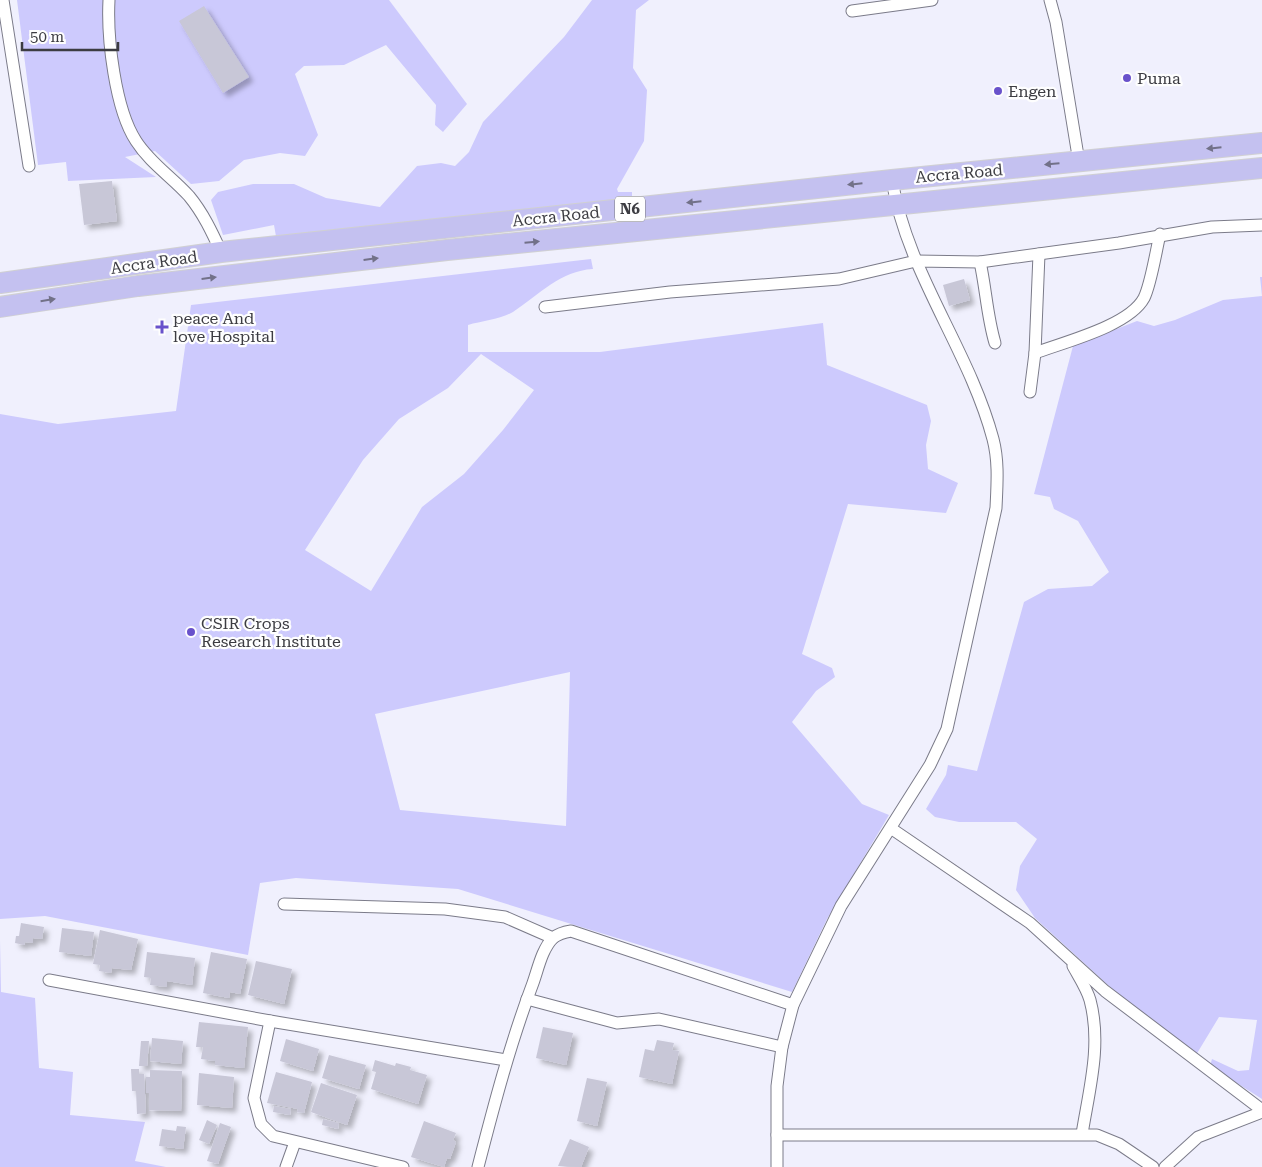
<svg xmlns="http://www.w3.org/2000/svg" width="1262" height="1167" viewBox="0 0 1262 1167" font-family="'Roboto Serif',serif">
<style>
.green{fill:#cdcafd;fill-rule:evenodd}
.building{fill:#c8c7d7;filter:url(#shadow)}
.lines{fill:none;stroke-linecap:round;stroke-linejoin:round}
.street-casing{stroke:#7b7b89;stroke-width:13}
.highway-casing{stroke:#d0d0d2;stroke-width:22}
.street{stroke:#fff;stroke-width:11}
.highway{stroke:#c4c1f0;stroke-width:20}
.oneway{fill:#727188}
.poi-dot{fill:#6952cb;stroke:#fefefe;stroke-width:2}
.labels{text-anchor:middle;stroke-width:4.5;stroke-linejoin:round;paint-order:stroke}
.shield{fill:#fefefe;stroke:#76767a;stroke-width:1}
.shield-label{font-size:15px;font-weight:bold;fill:#3c3c42}
.poi-label{font-size:16px;fill:#3c3c42;stroke:#fefefe;text-anchor:start}
.street-label{font-size:16px;fill:#3c3c42;stroke:#fefefe}
</style>
<defs>
<filter id="shadow"><feDropShadow dx="4.5" dy="4.5" stdDeviation="2.5" flood-color="#0004"/></filter>
</defs>
<rect width="100%" height="100%" fill="#f0f0fd"/>
<g class="green">
<path d="M17,0h372l78,104 -24,28 -8,-7 1,-20 -50,-60 -42,20 -40,1 -9,8 23,61 -13,21 -25,-3 -36,7 -25,21 -28,3 -36,-33 -30,6 31,20 -88,4 -2,-19 -28,3z"/>
<path d="M592,0h57l-13,10 -3,58 14,22 -3,51 -27,48 1,3h14v12l-355,38 -3,-17 -51,10 -12,-35 7,-8 35,-8h41l32,14 54,9 37,-41 24,-3 14,3 14,-14 14,-30 81,-85z"/>
<path d="M591,259l2,10c-33,2 -53,25 -80,43 -12,7 -31,9 -45,13v27h132l223,-29 4,42 100,40 4,16 -5,24 2,24 30,14 -12,30 -98,-9 -46,150 30,14 3,9 -19,14 -24,31 70,82 27,11 -62,104 -35,73 -334,-103 -162,-11 -36,5 -12,72 -203,-39 -45,3v-505l58,10 118,-13 15,-106zM481,354l53,36 -31,40 -39,44 -42,33 -51,84 -66,-41 58,-90 36,-41 49,-31zM570,672l-4,154 -166,-16 -25,-96z"/>
<path d="M1260,277h2v822l-52,-33 2,-7 26,12 11,-1 8,-50 -38,-3 -23,38 -75,-58 -86,-79 -19,-28 4,-24 17,-27 -21,-17h-57l-24,-5 -9,-8 20,-34 2,-10 29,6 47,-169 24,-13 44,-3 17,-14 -31,-51 -24,-12 -4,-12 -16,-3 39,-148 64,-25 17,5 21,-6 48,-20 39,-4z"/>
<path d="M0,940l1,52 34,6 4,70 34,4 -3,43 75,7 -10,39 31,6h-166z"/>
</g>
<g class="building">
<path d="M204,6l45,71 -26,16 -44,-72z"/>
<path d="M112,181l5,40 -33,4 -5,-41z"/>
<path d="M964,279l6,21 -21,6 -6,-21z"/>
<path d="M21,923l23,4 -2,12 -9,-1v5l-8,-1 -1,3 -9,-2 1,-7h3z"/>
<path d="M62,928l32,4 -3,24 -32,-4z"/>
<path d="M100,930l38,9 -7,31 -19,-2 -1,5 -12,-2 1,-6 -7,-1z"/>
<path d="M147,952l48,6 -3,27 -25,-4v6l-17,-2 1,-7 -7,-1z"/>
<path d="M211,952l36,7 -7,35 -10,-2 -1,6 -26,-5z"/>
<path d="M256,961l36,8 -8,35 -36,-9z"/>
<path d="M199,1022l49,5 -4,41 -29,-3v-4l-14,-2 2,-12h-7z"/>
<path d="M543,1027l30,6 -7,32 -30,-7z"/>
<path d="M152,1038l31,3 -2,23 -31,-3z"/>
<path d="M286,1039l33,10 -6,22 -33,-10z"/>
<path d="M657,1040l17,3 -2,7 7,1 -7,33 -33,-7 6,-28 9,2z"/>
<path d="M141,1041h8l-2,25h-8z"/>
<path d="M329,1055l37,10 -7,24 -37,-11z"/>
<path d="M375,1060l20,6 1,-3 15,4 -1,3 17,5 -9,29 -47,-15 5,-17 -4,-1z"/>
<path d="M131,1069h8v5h5l2,39 -9,1 -1,-23h-4z"/>
<path d="M150,1070l32,1 -1,40 -32,-1v-17h-3v-16h4z"/>
<path d="M276,1072l36,10 -8,31 -7,-1 1,-3 -31,-6z"/>
<path d="M199,1073l35,4 -2,31 -35,-3z"/>
<path d="M587,1078l20,4 -10,44 -20,-5z"/>
<path d="M321,1083l36,12 -10,30 -36,-13z"/>
<path d="M274,1106l17,3 -1,6 -17,-3z"/>
<path d="M323,1119l16,4 -1,6 -16,-4z"/>
<path d="M207,1120l10,5 -8,19 -10,-4z"/>
<path d="M424,1121l32,12 -3,7 3,2 -6,17 -3,-1 -3,9 -33,-10z"/>
<path d="M220,1123l11,4 -13,37 -11,-3z"/>
<path d="M177,1126l9,1 -3,22 -24,-3 3,-17 14,2z"/>
<path d="M570,1139l19,8 -8,20 -23,-1z"/>
</g>
<g class="lines">
<g class="street-casing">
<g id="street">
<path d="M3,0l26,166"/>
<path d="M109,0c-2,38 6,109 27,141 14,22 36,36 53,55 14,17 23,36 32,56"/>
<path d="M1050,0l6,22 23,140"/>
<path d="M852,11l80,-11"/>
<path d="M980,262c6,27 7,54 15,81"/>
<path d="M545,307l125,-15 169,-13 77,-18 64,1 139,-19 93,-16 50,-2"/>
<path d="M1035,353c29,-11 94,-27 109,-55 7,-14 12,-47 16,-64"/>
<path d="M1030,392l5,-39 4,-99"/>
<path d="M892,829l138,94 75,68 157,119"/>
<path d="M284,904l161,5 60,8 48,21"/>
<path d="M1073,966c6,11 14,23 17,34 12,45 -1,90 -8,134"/>
<path d="M49,980l221,41 236,39"/>
<path d="M527,999l90,24 42,-4 123,28"/>
<path d="M270,1021l-16,77 7,26 12,12 130,31"/>
<path d="M777,1135h320l22,9 34,23"/>
<path d="M286,1167l9,-25"/>
<path d="M478,1167c16,-62 32,-123 55,-184 5,-14 9,-34 20,-45 5,-4 12,-6 18,-7l222,74"/>
<path d="M777,1167v-81l5,-39 11,-42 48,-99 89,-141 17,-36 49,-221c1,-23 3,-46 -3,-69 -24,-90 -86,-166 -101,-259"/>
<path d="M1165,1167l33,-30 64,-25"/>
</g>
</g>
<g class="highway-casing">
<g id="highway">
<path d="M0,283l221,-31 671,-72 370,-37"/>
<path d="M0,307l138,-21 309,-36 815,-82"/>
</g>
</g>
<use href="#street" class="street"/>
<use href="#highway" class="highway"/>
</g>
<defs><path id="oneway-solid" d="M-6-.8H1V-3.2L6.5 0L1 3.2V.8H-6Z" transform="scale(1.25)"/></defs>
<g class="oneway">
<use href="#oneway-solid" transform="translate(1214 148) rotate(174)"/>
<use href="#oneway-solid" transform="translate(1052 164) rotate(175)"/>
<use href="#oneway-solid" transform="translate(855 184) rotate(174)"/>
<use href="#oneway-solid" transform="translate(694 202) rotate(174)"/>
<use href="#oneway-solid" transform="translate(532 242) rotate(-5)"/>
<use href="#oneway-solid" transform="translate(371 259) rotate(-7)"/>
<use href="#oneway-solid" transform="translate(209 278) rotate(-7)"/>
<use href="#oneway-solid" transform="translate(48 300) rotate(-9)"/>
</g>
<g class="poi-dot">
<circle cx="1127" cy="78" r="5"/>
<circle cx="998" cy="91" r="5"/>
<path d="M159.5 319.5h5v5h5v5h-5v5h-5v-5h-5v-5h5z"/>
<circle cx="191" cy="632" r="5"/>
</g>
<g class="labels">
<rect class="shield" x="615" y="196.5" width="30" height="25" rx="4"/>
<g class="shield-label">
<text x="630" y="214">N6</text>
</g>
<g class="poi-label">
<text x="1137" y="84">Puma</text>
<text x="1008" y="97">Engen</text>
<text x="173" y="324">peace And<tspan x="173" dy="18">love Hospital</tspan></text>
<text x="201" y="629">CSIR Crops<tspan x="201" dy="18">Research Institute</tspan></text>
</g>
<g class="street-label">
<text transform="translate(959 173) rotate(-5)" y="6">Accra Road</text>
<text transform="translate(556 216) rotate(-6)" y="6">Accra Road</text>
<text transform="translate(154 262) rotate(-8)" y="6">Accra Road</text>
</g>
</g>
<path d="M22 42v8h96v-8" fill="none" stroke="#3c3c42" stroke-width="2.5"/>
<text x="30" y="42" font-size="15" fill="#3c3c42" stroke="#fefefe" stroke-width="4" paint-order="stroke">50 m</text>
</svg>
